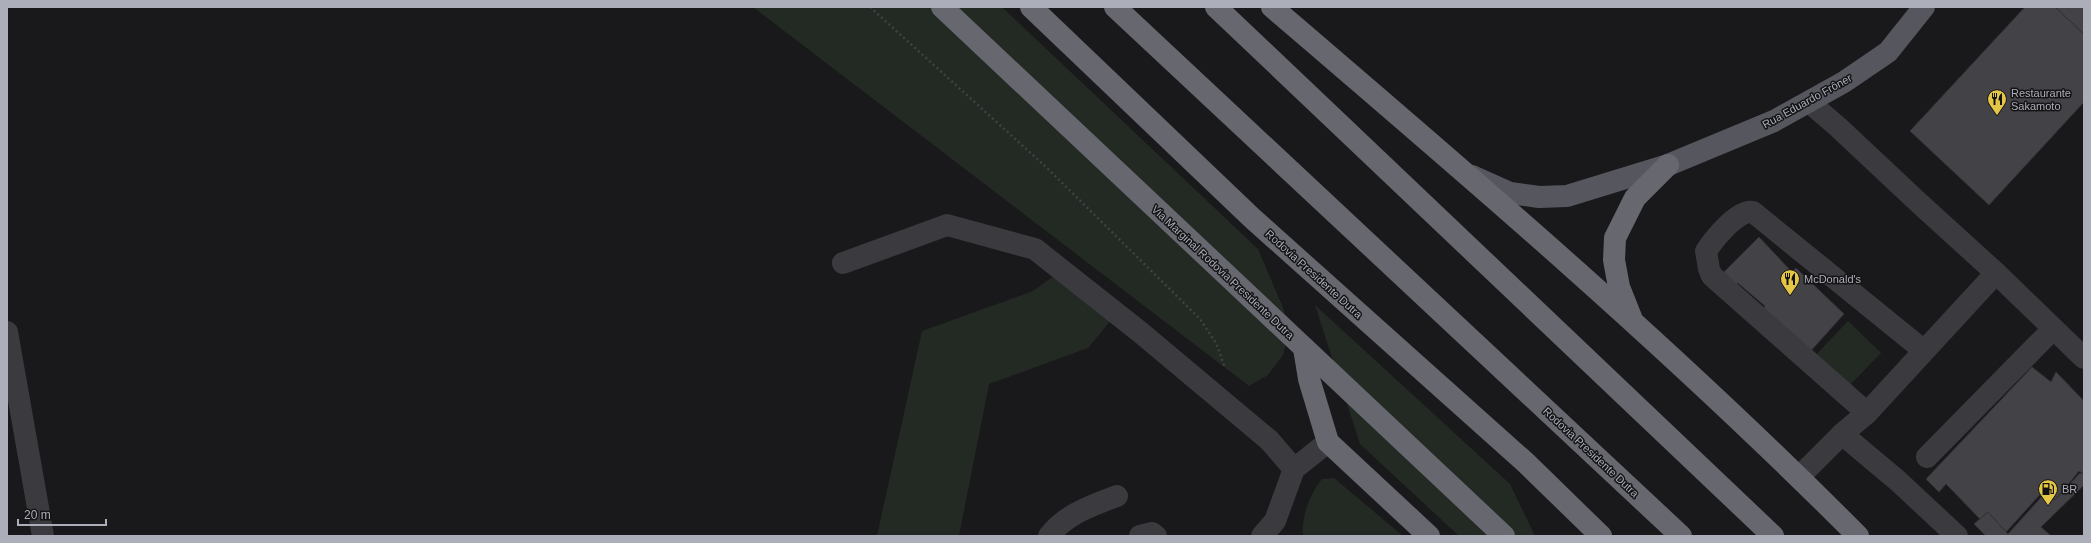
<svg xmlns="http://www.w3.org/2000/svg" width="2091" height="543" viewBox="0 0 2091 543" font-family="Helvetica,sans-serif">
<style>
.green{fill:#232a24}
.building{fill:#434347;stroke:#333236}
.lines{fill:none;stroke-linecap:round;stroke-linejoin:round}
.path{stroke:#404046;stroke-width:2.5;stroke-dasharray:2 3;stroke-linecap:butt}
.minor{stroke:#3a3a3f;stroke-width:22}
.major{stroke:#56565e;stroke-width:22}
.highway{stroke:#66676f;stroke-width:22}
.labels{text-anchor:middle;stroke-width:3;stroke-linejoin:round;paint-order:stroke}
.poi-label{font-size:11px;fill:#acaeb9;stroke:#141315;text-anchor:start}
.street-label{font-size:11px;fill:#acaeb9;stroke:#141315}
</style>
<rect width="100%" height="100%" fill="#19181a"/>
<g class="green">
<path d="M753,7h249l256,242 26,61 4,25 -5,20 -15,20 -19,11z"/>
<path d="M1070,264l53,42 -35,42 -99,36 -30,152h-82l45,-205 111,-40z"/>
<path d="M1315,305l195,179 25,52h-76l-99,-92z"/>
<path d="M1848,321l33,32 -33,34 -33,-31z"/>
<path d="M1334,478l69,58h-100c-2,-19 7,-43 19,-57z"/>
</g>
<g class="building">
<path d="M2025,7h30l29,27v68l-95,103 -79,-74z"/>
<path d="M2055,7h29v27z"/>
<path d="M1759,237l33,35 4,-4 48,46 -36,40 -46,-42 3,-6 -27,-23 -3,4 -14,-12z"/>
<path d="M2032,367l19,15 5,-10 28,29v73l-5,-3 -24,29 -10,-11 -39,43 -18,-20 -8,7 -34,-35 -7,8 -13,-13z"/>
<path d="M2080,473l4,1v11l-43,42 10,9h-65l-12,-12 14,-12 20,22 37,-41 10,7z"/>
</g>
<g class="lines">
<path class="path" d="M870,7l176,160 154,152 16,24 9,25"/>
<g class="minor">
<path d="M1809,102l29,25 81,76 77,70 88,85"/>
<path d="M843,263l104,-38 88,24 105,83 129,108 25,29"/>
<path d="M7,332l36,204"/>
<path d="M1867,413l-155,-137 -3,-7 -3,-18c8,-12 32,-42 47,-39l170,138"/>
<path d="M1842,434l56,47 59,55"/>
<path d="M1927,457l126,-128"/>
<path d="M1799,477l43,-43 25,-21 129,-140"/>
<path d="M1049,536c17,-22 42,-30 68,-40"/>
<path d="M1140,536l12,-3 4,3"/>
<path d="M1262,536l13,-15 19,-52 34,-27"/>
</g>
<path class="major" d="M1472,176l38,17 29,4 28,-1 101,-31 106,-44 70,-39 44,-30 36,-45"/>
<g class="highway">
<path d="M942,7l562,529"/>
<path d="M1031,7l221,211 273,244 76,74"/>
<path d="M1115,7l566,529"/>
<path d="M1216,7l557,529"/>
<path d="M1272,7c200,171 400,342 586,529"/>
<path d="M1631,317l-12,-30 -5,-27 1,-22 20,-40 33,-33"/>
<path d="M1304,348l5,31 19,63 101,94"/>
</g>
</g>
<defs>
<g id="restaurant-pin" transform="scale(1)"><path d="M0 17L-7.5 6A9.5 9.5 0 1 1 7.5 6Z" fill="#e4c646" stroke="#141315"/><path d="M-5-6h1v4h1v-4h1v4h1v-4h1v5L-1.5 .5V6h-2V.5L-5-1ZM5-6V6H3V1.5H1.5Q1.5-4 5-6Z" fill="#111"/></g>
<g id="fuel-pin" transform="scale(1)"><path d="M0 17L-7.5 6A9.5 9.5 0 1 1 7.5 6Z" fill="#e4c646" stroke="#141315"/><path d="M-5.5-6h7V0h2V4h1.3V-2.5L3-4.5l.8-.8L6-3V5H2.5V1h-1V6h-7ZM-4.2-4.7v3.2H.2V-4.7Z" fill="#111"/></g>
</defs>
<g fill-rule="evenodd">
<use href="#restaurant-pin" x="1997" y="99"/>
<use href="#restaurant-pin" x="1790" y="279"/>
<use href="#fuel-pin" x="2048" y="489"/>
</g>
<g class="labels">
<g class="poi-label">
<text x="2011" y="97">Restaurante<tspan x="2011" dy="13">Sakamoto</tspan></text>
<text x="1804" y="283">McDonald's</text>
<text x="2062" y="493">BR</text>
</g>
<g class="street-label">
<text transform="translate(1807 101) rotate(-29)" y="4">Rua Eduardo Frôner</text>
<text transform="translate(1223 272) rotate(43)" y="4">Via Marginal Rodovia Presidente Dutra</text>
<text transform="translate(1314 274) rotate(42)" y="4">Rodovia Presidente Dutra</text>
<text transform="translate(1591 452) rotate(43)" y="4">Rodovia Presidente Dutra</text>
</g>
</g>
<rect width="2091" height="543" fill="none" stroke="#acaeb9" stroke-width="16"/>
<path d="M18 519v6h88v-6" fill="none" stroke="#acaeb9" stroke-width="2"/>
<text x="24" y="519" font-size="12" fill="#acaeb9" stroke="#141315" stroke-width="3" paint-order="stroke">20 m</text>
</svg>
